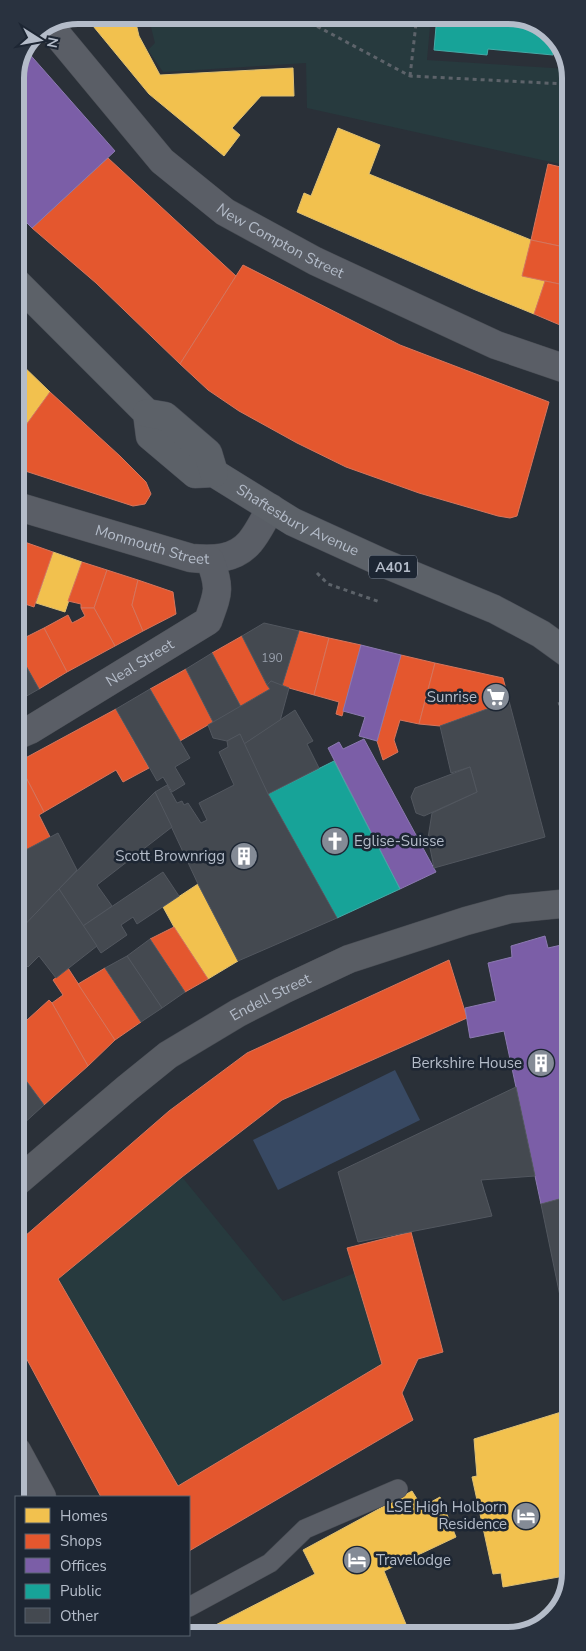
<svg xmlns="http://www.w3.org/2000/svg" width="586" height="1651" viewBox="0 0 586 1651" font-family="'Nunito Sans',sans-serif">
<style>
.green{fill:#273a3e}
.water{fill:#384963}
.homes{fill:#f2c14e;stroke:#dfc073}
.shops{fill:#e4572e;stroke:#d6755c}
.offices{fill:#7b5ea7;stroke:#8c7ab1}
.public{fill:#17a398;stroke:#46aaa7}
.building{fill:#444950;stroke:#52575f}
.lines{fill:none;stroke-linecap:round;stroke-linejoin:round}
.service-casing{stroke:#484c53;stroke-width:20}
.minor-casing{stroke:#484c53;stroke-width:29}
.secondary-casing{stroke:#484c53;stroke-width:29}
.primary-casing{stroke:#484c55;stroke-width:29}
.path{stroke:#5d636a;stroke-width:3;stroke-dasharray:4 4;stroke-linecap:butt}
.service{stroke:#5a5e66;stroke-width:19}
.minor{stroke:#5a5e66;stroke-width:28}
.secondary{stroke:#595d64;stroke-width:28}
.primary{stroke:#5c6168;stroke-width:28}
.labels{text-anchor:middle;stroke-width:5;stroke-linejoin:round;paint-order:stroke}
.number-label{font-size:12px;fill:#989fab}
.shield{fill:#1d2633;stroke:#878f9c;stroke-width:1}
.shield-label{font-size:14px;font-weight:bold;fill:#b4bcc9}
.street-label{font-size:15px;fill:#b4bcc9;stroke:#1d2633}
.poi-label{font-size:15px;fill:#b4bcc9;stroke:#1d2633;text-anchor:end}
.rim{fill:none;stroke:#b4bcc9;stroke-width:6}
</style>
<rect width="100%" height="100%" fill="#2a3038"/>
<g class="green">
<path d="M148,15h283l-4,45 142,9v97l-262,-58 -1,-45 -143,9 -15,-22 7,-7z"/>
<path d="M182,1177l101,124 72,-28 27,91 -204,122 -120,-207z"/>
</g>
<path class="water" d="M395,1070l25,50 -142,70 -25,-50z"/>
<g class="homes">
<path d="M84,15h50l5,21 21,39 133,-7 1,28h-33l-29,32 8,7 -16,21 -75,-62z"/>
<path d="M338,128l42,17 -11,29 162,66 -9,36 23,5 -11,33 -61,-25 -176,-77 7,-19 7,3z"/>
<path d="M16,359l34,33 -24,33 -10,41z"/>
<path d="M53,552l29,10 -17,50 -29,-9z"/>
<path d="M198,884l40,77 -30,18 -34,-52 -11,-20z"/>
<path d="M571,1409l-1,166 -67,12 -2,-14 -8,1 -21,-97 5,-1 -3,-37z"/>
<path d="M412,1491l10,16 18,-10 16,40 -72,34 26,63 -214,1 119,-61 -12,-24z"/>
<path d="M433,1629l3,5h-15z"/>
</g>
<g class="shops">
<path d="M108,158l128,118 -56,88 -84,-81 -64,-55z"/>
<path d="M548,164l21,5v79l-38,-8z"/>
<path d="M531,240l38,8v38l-47,-10z"/>
<path d="M243,265l157,80 149,57 -32,114 -7,2 -12,-2 -79,-23 -73,-26 -49,-24 -58,-32 -31,-21 -28,-26z"/>
<path d="M545,281l24,5v35l-9,4 -26,-11z"/>
<path d="M50,392l70,64 26,26 5,12 -6,10 -12,2 -117,-38 10,-43z"/>
<path d="M16,539l37,13 -19,55 -18,-6z"/>
<path d="M82,562l25,8 -13,38h-13v-4l-13,-3z"/>
<path d="M107,570l31,10 -6,25 11,26 -28,15 -21,-38z"/>
<path d="M138,580l35,12 3,22 -33,17 -11,-26z"/>
<path d="M81,608h13l21,38 -48,26 -23,-44 24,-13 4,8 6,-3 7,-4z"/>
<path d="M44,628l23,44 -28,17 -23,-41v-6z"/>
<path d="M299,631l30,7 -15,57 -32,-9z"/>
<path d="M242,636l28,53 -29,18 -29,-54z"/>
<path d="M329,638l32,7 -19,71 -6,-2 3,-12 -25,-7z"/>
<path d="M401,655l34,8 -16,61 -19,-4 -6,20 4,12 -15,8 -6,-19z"/>
<path d="M435,663l68,15 6,23 -69,25 -21,-2z"/>
<path d="M186,669l27,53 -33,19 -30,-52z"/>
<path d="M116,709l33,59 -26,14 -7,-12 -72,42 -26,-50z"/>
<path d="M18,762l26,50 -5,3 11,22 -23,13 -11,-21v-65z"/>
<path d="M16,829l11,21 -11,5z"/>
<path d="M174,927l34,52 -23,13 -35,-53z"/>
<path d="M449,960l18,58 -185,82 -100,77 -124,102 120,207 204,-122 -35,-116 64,-16 32,120 -25,7 -16,34 11,27 -224,131v-54h-88l-84,-156v-98l152,-132 78,-58z"/>
<path d="M68,968l47,72 -27,26 -36,-63 11,-8 -10,-15z"/>
<path d="M105,968l36,54 -26,18 -37,-56z"/>
<path d="M49,1000l3,3 36,63 -44,39 -28,-38v-37z"/>
</g>
<g class="offices">
<path d="M26,50l89,101 -83,77 -17,-17v-137z"/>
<path d="M361,645l40,10 -24,86 -18,-5 6,-19 -22,-6z"/>
<path d="M364,739l72,133 -36,17 -72,-141 11,-6 4,7z"/>
<path d="M545,936l3,12 22,-5v253l-29,8 -37,-173 -34,7 -5,-30 31,-7 -8,-38 24,-6 -1,-11z"/>
<path d="M16,977l7,6 -7,9z"/>
</g>
<g class="public">
<path d="M437,15h76l34,13 7,12 -1,15 -65,-6 -1,6 -53,-5z"/>
<path d="M334,761l66,128 -63,29 -69,-124z"/>
</g>
<g class="building">
<path d="M264,623l35,8 -17,55 -11,-5 -4,4 -25,-49z"/>
<path d="M16,648l23,41 -23,13z"/>
<path d="M212,653l29,54 -28,15 -27,-53z"/>
<path d="M271,681l18,7 -9,33 -36,23 -4,-10 -13,7 -14,-3 -5,-13 62,-36 -3,-4z"/>
<path d="M150,689l40,69 -15,9 10,17 -13,8 -9,-15 -6,4 -41,-72z"/>
<path d="M509,701l36,136 -111,31 -6,-30 4,-25 45,-21 -7,-25 -19,6 -11,-47z"/>
<path d="M295,710l18,31 -6,3 12,24 -51,26 -24,-50z"/>
<path d="M240,734l28,60 69,124 -99,43 -40,-77 -43,-92 12,-7 10,18 5,-2 2,4 4,-2 13,20 6,-3 -8,-17 35,-18 -15,-33 9,-5 -1,-6z"/>
<path d="M470,767l7,25 -53,24 -8,-3 -5,-16 4,-9z"/>
<path d="M155,792l17,35 -75,58 15,21 -29,20 -24,-37z"/>
<path d="M58,833l19,37 -61,64v-79z"/>
<path d="M163,872l16,24 -42,28 -4,-7 -12,8 6,10 -26,18 -18,-27z"/>
<path d="M59,889l38,57 -41,32 -17,-22 -11,11 -12,-12v-21z"/>
<path d="M150,939l35,53 -23,16 -35,-52z"/>
<path d="M127,956l35,52 -21,14 -36,-54z"/>
<path d="M16,1067l28,38 -23,21 -4,-7z"/>
<path d="M516,1087l19,89 -54,4 11,36 -134,26 -20,-70z"/>
<path d="M570,1196l1,153 -30,-145z"/>
</g>
<g class="lines">
<g class="service-casing">
<g id="service">
<path d="M189,1607l81,-44 35,-34 93,-40"/>
<path d="M136,1636l1,-1"/>
</g>
</g>
<g class="minor-casing">
<g id="minor">
<path id="s1" d="M50,26l112,135 63,51 90,49 181,84 73,25"/>
<path id="s2" d="M16,506l175,52c21,2 44,2 59,-16 8,-9 14,-23 21,-34"/>
<path id="s3" d="M16,736l14,-6 178,-109c10,-28 13,-32 2,-61"/>
<path d="M17,1451l25,46"/>
<path d="M115,1635v1"/>
</g>
</g>
<g class="secondary-casing">
<g id="secondary">
<path id="s4" d="M17,1182l109,-93 42,-34 70,-42 45,-23 66,-31 117,-38 44,-12 60,-6"/>
</g>
</g>
<g class="primary-casing">
<g id="primary">
<path id="s5" d="M15,281l132,132 3,23 45,38 19,-1 79,49 90,41 111,46 47,25 29,21"/>
<path d="M147,413l18,3 43,37 6,20"/>
</g>
</g>
<g class="path">
<path d="M296,15l114,61 155,8 3,10 -1,26h2"/>
<path d="M410,76l7,-61"/>
<path d="M565,84l3,-24"/>
<path d="M317,573l11,11 52,18"/>
<path d="M558,704l11,-3"/>
</g>
<use href="#service" class="service"/>
<use href="#minor" class="minor"/>
<use href="#secondary" class="secondary"/>
<use href="#primary" class="primary"/>
</g>
<defs>
<g id="supermarket-disc" transform="scale(1.4375)"><circle r="9.5" fill="#848b96" stroke="#1d2633"/><path d="M-6-5.5h2.5l.6 2H6L4.5 2H-2.5L-4.4-4H-6ZM-1.5 3.2a1.3 1.3 0 1 0 .1 0ZM3 3.2a1.3 1.3 0 1 0 .1 0Z" fill="#fff"/></g>
<g id="church-disc" transform="scale(1.4375)"><circle r="9.5" fill="#848b96" stroke="#1d2633"/><path d="M-1.2-6h2.4v3.5h3.3v2.4h-3.3V6h-2.4V-.1h-3.3v-2.4h3.3Z" fill="#fff"/></g>
<g id="building-disc" transform="scale(1.4375)"><circle r="9.5" fill="#848b96" stroke="#1d2633"/><path d="M-4-6H4V6H1V3H-1V6H-4ZM-2.5-4.3h1.7v1.8h-1.7ZM.8-4.3h1.7v1.8H.8ZM-2.5-1h1.7V.8h-1.7ZM.8-1h1.7V.8H.8Z" fill="#fff"/></g>
<g id="hotel-disc" transform="scale(1.4375)"><circle r="9.5" fill="#848b96" stroke="#1d2633"/><path d="M-6-4.5h1.5V1H6V5H4.5V3h-9V5H-6ZM-4 0a1.8 1.8 0 1 1 3.6 0ZM.5 0V-2.5h3Q6-2.5 6 0Z" fill="#fff"/></g>
</defs>
<g fill-rule="evenodd">
<use href="#supermarket-disc" x="496" y="697"/>
<use href="#church-disc" x="335" y="841"/>
<use href="#building-disc" x="244" y="856"/>
<use href="#building-disc" x="541" y="1063"/>
<use href="#hotel-disc" x="526" y="1516"/>
<use href="#hotel-disc" x="357" y="1560"/>
</g>
<g class="labels">
<g class="number-label">
<text x="272" y="662">190</text>
</g>
<rect class="shield" x="369" y="555.5" width="48" height="23" rx="4"/>
<g class="shield-label">
<text x="393" y="572">A401</text>
</g>
<g class="street-label">
<text dy="5" stroke="none"><textPath href="#s1" startOffset="319">New Compton Street</textPath></text>
<text dy="5" stroke="none"><textPath href="#s5" startOffset="384">Shaftesbury Avenue</textPath></text>
<text dy="5" stroke="none"><textPath href="#s2" startOffset="142">Monmouth Street</textPath></text>
<text dy="5" stroke="none"><textPath href="#s3" startOffset="144">Neal Street</textPath></text>
<text dy="5" stroke="none"><textPath href="#s4" startOffset="315">Endell Street</textPath></text>
</g>
<g class="poi-label">
<text x="477" y="702">Sunrise</text>
<text x="354" y="846" text-anchor="start">Eglise-Suisse</text>
<text x="225" y="861">Scott Brownrigg</text>
<text x="522" y="1068">Berkshire House</text>
<text x="507" y="1512">LSE High Holborn<tspan x="507" dy="17">Residence</tspan></text>
<text x="376" y="1565" text-anchor="start">Travelodge</text>
</g>
</g>
<path d="M0 0H586V1651H0ZM78 24H508A54 54 0 0 1 562 78V1573A54 54 0 0 1 508 1627H78A54 54 0 0 1 24 1573V78A54 54 0 0 1 78 24Z" fill="#29323f" fill-rule="evenodd"/>
<path class="rim" d="M78 24H508A54 54 0 0 1 562 78V1573A54 54 0 0 1 508 1627H78A54 54 0 0 1 24 1573V78A54 54 0 0 1 78 24Z"/>
<rect x="15" y="1496" width="175" height="140" fill="#1d2633" stroke="#59626f"/>
<rect x="25" y="1508" width="25" height="15" fill="#f2c14e" stroke="#59626f"/>
<text x="60" y="1521" font-size="15" fill="#b4bcc9">Homes</text>
<rect x="25" y="1534" width="25" height="15" fill="#e4572e" stroke="#59626f"/>
<text x="60" y="1546" font-size="15" fill="#b4bcc9">Shops</text>
<rect x="25" y="1558" width="25" height="15" fill="#7b5ea7" stroke="#59626f"/>
<text x="60" y="1571" font-size="15" fill="#b4bcc9">Offices</text>
<rect x="25" y="1584" width="25" height="15" fill="#17a398" stroke="#59626f"/>
<text x="60" y="1596" font-size="15" fill="#b4bcc9">Public</text>
<rect x="25" y="1608" width="25" height="15" fill="#444950" stroke="#59626f"/>
<text x="60" y="1621" font-size="15" fill="#b4bcc9">Other</text>
<g transform="translate(40 40) rotate(101)" stroke="#1d2633" stroke-width="4" paint-order="stroke">
<path d="M0-4L9 19L0 12L-9 19Z" fill="#b4bcc9"/>
<text y="-8" font-size="14" font-weight="bold" text-anchor="middle" fill="#b4bcc9">N</text>
</g>
</svg>
